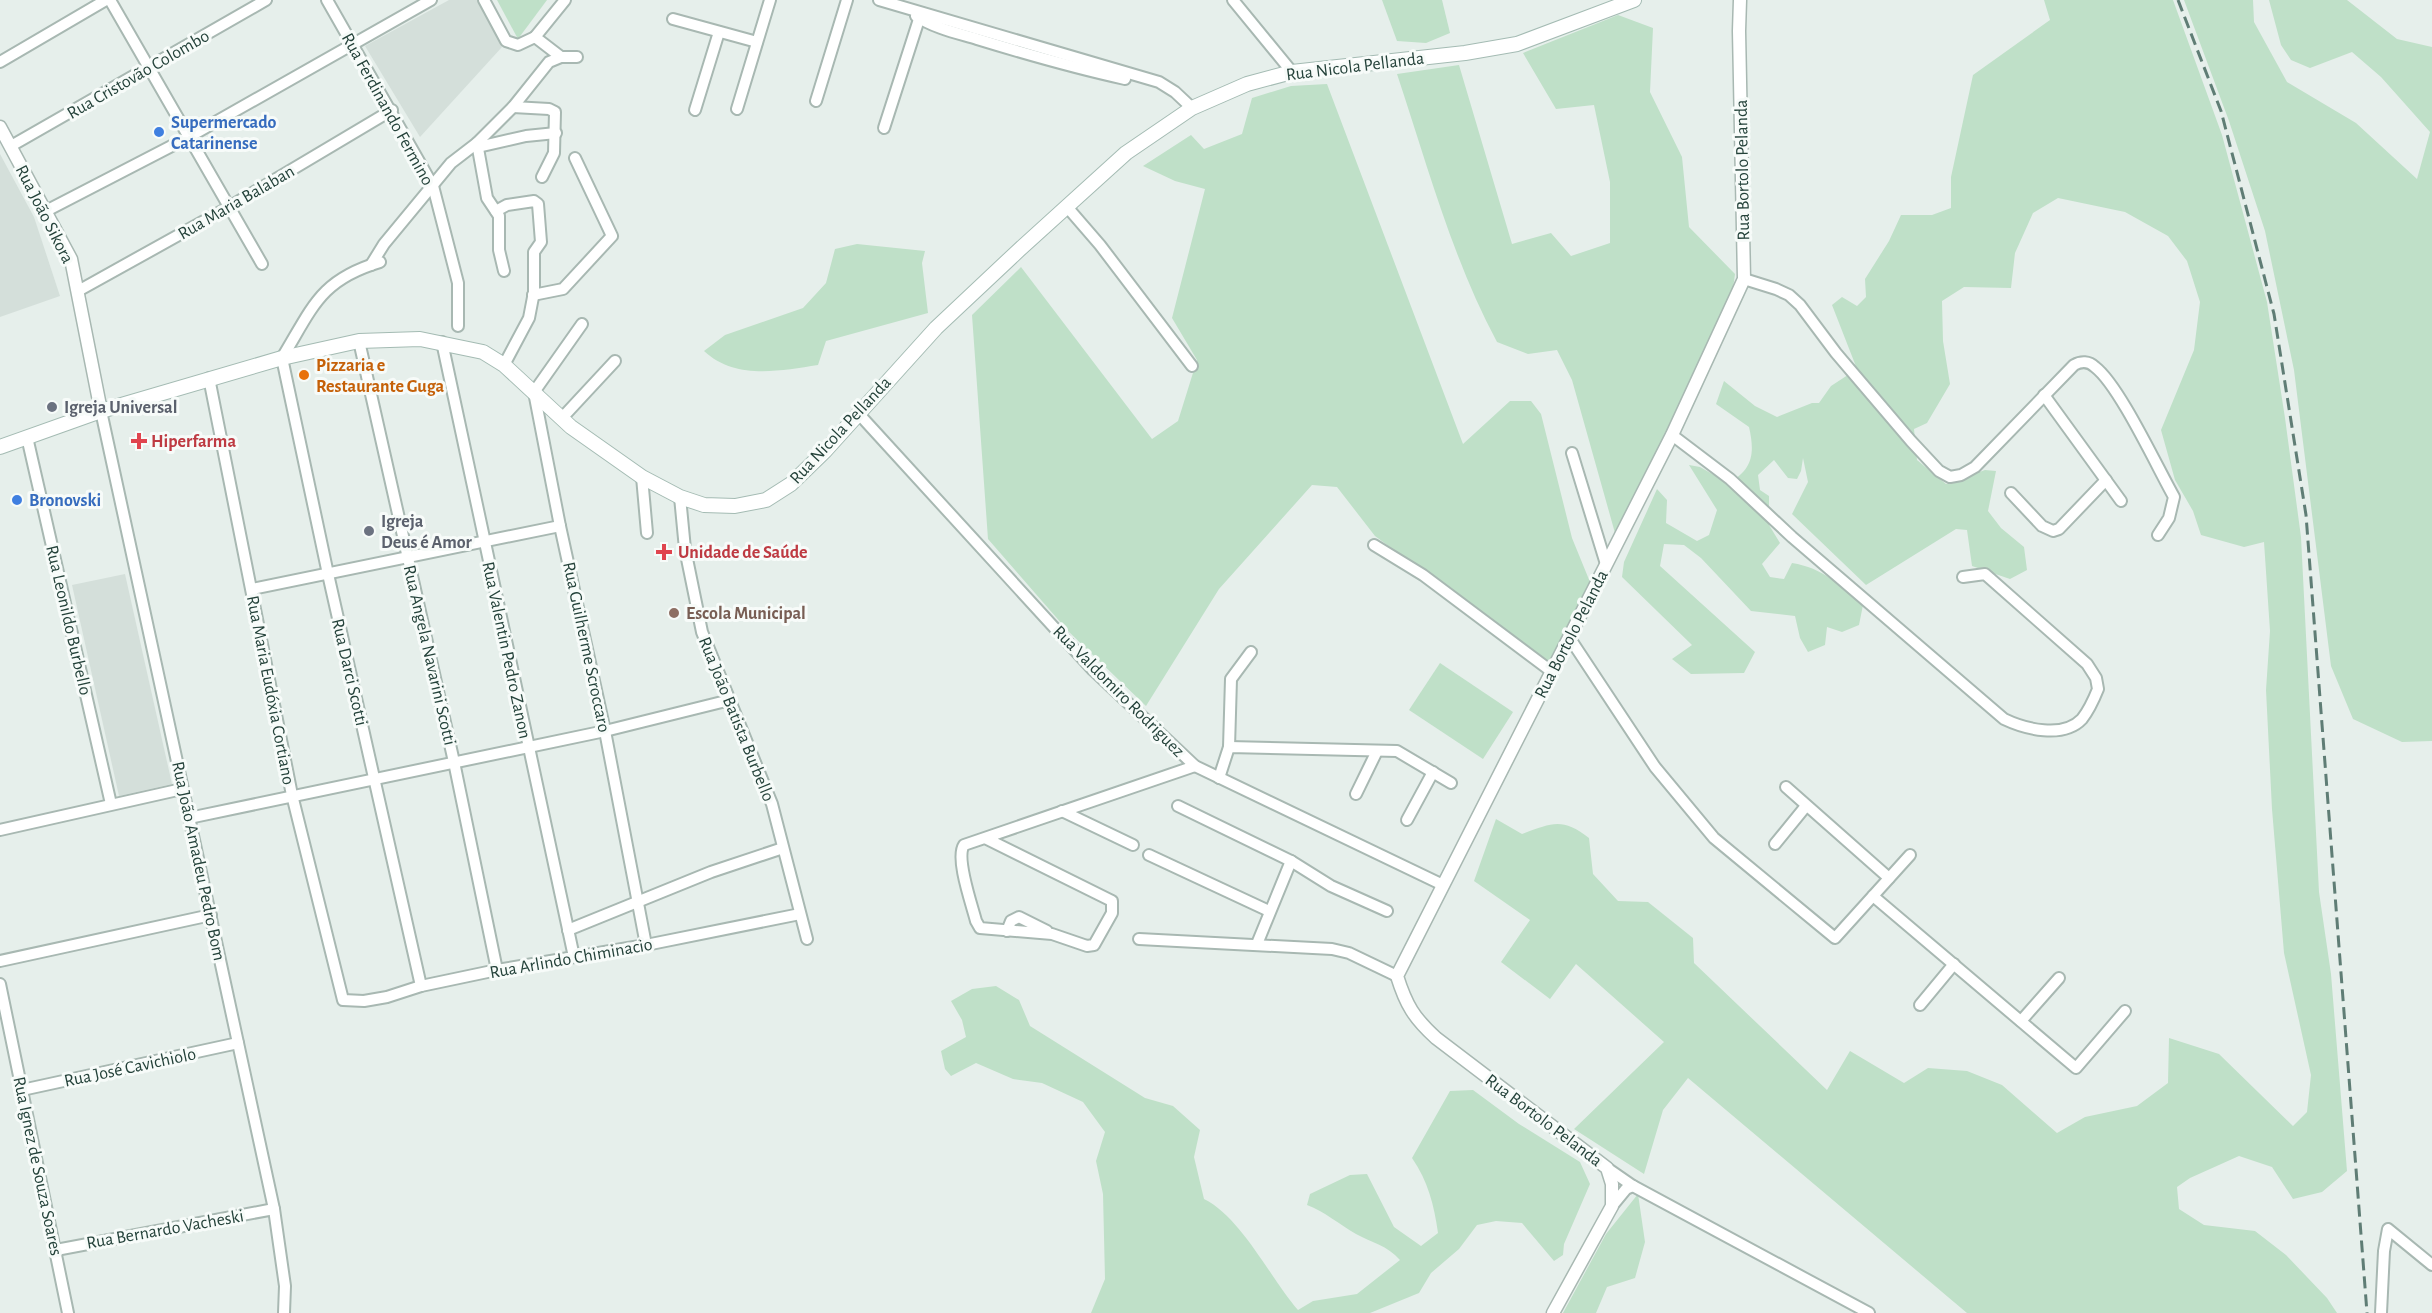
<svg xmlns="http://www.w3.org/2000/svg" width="2432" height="1313" viewBox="0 0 2432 1313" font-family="'Alegreya Sans',sans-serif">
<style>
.built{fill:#d4dfda}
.green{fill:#bfe0c8}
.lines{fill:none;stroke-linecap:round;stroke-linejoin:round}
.minor-casing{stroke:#a8b8b2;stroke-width:14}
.tertiary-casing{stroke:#a8b8b2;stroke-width:15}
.secondary-casing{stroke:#a4bbb3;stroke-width:16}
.minor{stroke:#fff;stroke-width:10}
.tertiary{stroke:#fff;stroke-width:12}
.secondary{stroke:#fff;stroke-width:14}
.rail{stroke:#5f7d75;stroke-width:3;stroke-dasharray:12 6;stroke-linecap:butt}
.shop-dot{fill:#3f7fe0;stroke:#f7fbf9;stroke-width:2}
.food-dot{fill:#e8710a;stroke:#f7fbf9;stroke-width:2}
.worship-dot{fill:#6b7280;stroke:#f7fbf9;stroke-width:2}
.health-dot{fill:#e0444e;stroke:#f7fbf9;stroke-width:2}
.education-dot{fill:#8d6e63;stroke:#f7fbf9;stroke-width:2}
.labels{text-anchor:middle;stroke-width:6;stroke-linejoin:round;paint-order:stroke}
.street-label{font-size:18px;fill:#24423a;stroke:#f7fbf9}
.shop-label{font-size:18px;font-weight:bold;fill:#366cbe;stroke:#f7fbf9;text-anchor:start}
.food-label{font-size:18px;font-weight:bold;fill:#c56008;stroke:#f7fbf9;text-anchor:start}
.worship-label{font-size:18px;font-weight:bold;fill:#5b616d;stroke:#f7fbf9;text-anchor:start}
.health-label{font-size:18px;font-weight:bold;fill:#be3a42;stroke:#f7fbf9;text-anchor:start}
.education-label{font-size:18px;font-weight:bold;fill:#785e54;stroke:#f7fbf9;text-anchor:start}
</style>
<rect width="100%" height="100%" fill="#e6efeb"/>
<g class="built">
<path d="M449,0h28l25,47 -82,90 -55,-91z"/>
<path d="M0,154l34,63 26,79 -60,21z"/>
<path d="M125,574l47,210 -53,12 -47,-211z"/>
</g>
<g class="green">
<path d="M497,0h50l-29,39z"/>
<path d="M1382,0h60l8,33 -24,10 -29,-2z"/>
<path d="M2044,0h129l49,135 45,167 18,116 16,119 18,355 12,82 16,197 -25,21 -29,7 -21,-32 -33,-11 -49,22 -13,9 2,22 25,16 51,6 31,24 41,43 10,15h-370l-279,-235 -25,32 -19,64 -70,-45 90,-87 -88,-78 -26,35 -49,-37 29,-42 -56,-39 22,-62 26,15c30,-11 40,-17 67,4l4,36 25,27 30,1 45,36 1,25 133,127 23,-39 54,32 24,-15 39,3 35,14 55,48 28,-16 52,-11 31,-23 1,-45 50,16 74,72 14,-14 4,-37 -27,-122 -12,-144 -6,-119 4,-59 -6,-89 -20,5 -43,-12 -8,-24 -18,-31 -14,-50 33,-80 6,-48 -13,-41 -19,-25 -43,-24 -67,-14 -25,15 -18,40 -4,35 -47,-1 -22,14 1,40 7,43 -23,39 -13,6 3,31 29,24 39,-14 11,1 -8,40 13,17 23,19 3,23 -17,9 -38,-13 -5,-36 -11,-1 -90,56 -74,-71 16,-32 -5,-24 -2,13 -4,8 -9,-1 -14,-18 -16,15 2,15 9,6v29l11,18 -18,21 8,13 14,2 8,-16c31,5 48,22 71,42l-4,20 -17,7 -15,-5 -2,18 -17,7 -8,-14 -5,-22 -44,-5 -50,-53 -17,-13 -20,-1 -4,22 95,86 -11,21 -53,1 -19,-15 20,-14 -70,-68 2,-15 33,-73 10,11 -1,23 31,18 12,-6 8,-25 -28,-45 11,2 28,16c25,-13 27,-30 21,-56l-33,-23 8,-23 31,25 22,11 35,-14h7l12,-17 26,-17 -25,-64 10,-8 15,9 9,-9 -1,-18 24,-38 12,-26h31l19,-7v-31l22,-102 77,-55z"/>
<path d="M2184,0h69l1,22 33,60 69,41 61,56 13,-47 -49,-55 -29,-25 -42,16 -19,-8 -10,-15 -12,-45h78l50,39 35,8v694l-30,1 -49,-23 -22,-53 -37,-296 -29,-139 -36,-110z"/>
<path d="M1618,15l35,13 -3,64 32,65 7,70 46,47 -4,30 -47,100 -69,129 -43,-153 -15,-30 -29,4 -31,-12c-45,-84 -70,-178 -100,-268l62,-9 53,179 39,-11 20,23 39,-13v-61l-16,-77 -38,4 -33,-56z"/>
<path d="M1327,84l136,360 47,-43h21l10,13 31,124 18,44 -40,84 -175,-130 -38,-49 -25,-2 -93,104 -73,117 -77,-74 -81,-93 -16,-224 49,-48 131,172 26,-18 19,-61 -25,-42 33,-129 -30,-8 -32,-15 48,-31 13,14 38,-15 10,-36 39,-12z"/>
<path d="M857,244l68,7 -3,12 6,50 -102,28 -8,24c-39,6 -83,15 -114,-14l21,-16 78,-27 23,-25 9,-34z"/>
<path d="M1440,663l73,49 -30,47 -74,-49z"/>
<path d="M996,986l23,14 11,26 115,72 28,8 27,24 -6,27 10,42c38,19 66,79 94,111l15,-9 44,-7 43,-34c-13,-15 -28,-17 -44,-26 -17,-10 -31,-22 -49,-29l3,-11 40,-19 17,-1 27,53 27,19 17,-13c-4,-28 -10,-52 -26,-75l38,-67 23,-1 46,34 61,38 10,22 -26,60 -1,11 -9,6 -32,-38 -26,-2 -19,4 -18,24 -28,24 -12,20 -49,20h-279l14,-34 -2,-85 -7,-33 9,-29 -22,-30 -41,-19 -29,-4 -37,-16 -25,13 -6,-7 -4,-18 25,-14 -4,-17 -11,-19 21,-12z"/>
<path d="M1638,1194l7,48 -10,36 -28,9 -11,26h-33l43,-79z"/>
</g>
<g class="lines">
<g class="minor-casing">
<g id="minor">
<path d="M110,0l152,264"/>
<path d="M327,0l106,186 25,97v43"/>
<path d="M484,0l22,41 12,4 17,-8 26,20"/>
<path d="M879,0l280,82 16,10 17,16"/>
<path d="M1233,0l59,72"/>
<path d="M916,16c18,12 41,17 61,23 49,15 98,29 148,40"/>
<path d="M673,19l84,23"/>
<path d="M535,37l30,-37"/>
<path d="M0,62l106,-62"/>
<path d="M816,101l31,-101"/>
<path d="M513,107l36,2 6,3 -1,41 -12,24"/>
<path d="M737,109l33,-109"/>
<path d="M695,110l24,-78"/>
<path d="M884,128l37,-115"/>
<path d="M477,143l10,55 12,18v34l5,21"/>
<path d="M11,146l255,-146"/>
<path d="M478,147l48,-11 30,-3"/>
<path d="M1068,208l32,37 92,121"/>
<path d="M46,211l143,-74 242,-137"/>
<path d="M496,211l11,-6 27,-4 4,3 3,38 -7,10v40l-5,26 -25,47"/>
<path d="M380,262c-60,18 -67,45 -98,96l46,216 93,412"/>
<path d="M371,265l13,-21 67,-81 26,-20 36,-36 36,-45 12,-5h16"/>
<path d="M1744,279l32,10 13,6 11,10 36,48 75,88 28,30 11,6 11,-2 14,-8 99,-102c7,-4 15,-4 21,2 24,18 62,100 79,130l-5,21 -11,17"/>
<path d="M78,291l151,-84 163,-97"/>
<path d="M533,295l30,-6 49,-53 -37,-78"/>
<path d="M582,324l-48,68 26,134 45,205 41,214"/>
<path d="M359,341l95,421 43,208"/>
<path d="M442,342l132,615"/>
<path d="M209,378l83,417 51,205 21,1 23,-4 34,-11 76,-16 149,-25 154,-31"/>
<path d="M2044,395l77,106"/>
<path d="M101,411l173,798 11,77 -1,27"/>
<path d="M858,413l235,257 102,96 248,119"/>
<path d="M562,418l53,-57"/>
<path d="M1672,435l58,44 62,58 212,182c21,10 59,20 78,0 7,-9 12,-20 16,-30l-2,-11 -9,-14 -102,-90 -22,3"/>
<path d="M27,437l84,367"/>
<path d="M1572,453l34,111"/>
<path d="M642,477l5,56"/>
<path d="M2011,493l31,33 11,5 6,-2 47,-49"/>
<path d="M680,497l5,52 17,83 70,172 35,135"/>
<path d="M1374,545l49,30 128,96"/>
<path d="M252,589l308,-63"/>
<path d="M1569,637l86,130 59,71 121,100 75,-83"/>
<path d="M1229,747l2,-68 20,-27"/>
<path d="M1219,778l10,-31 168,4 54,32"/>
<path d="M1786,787l103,91"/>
<path d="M1356,794l21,-43"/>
<path d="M1178,806l113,55 40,25 56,25"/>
<path d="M1062,811l71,34"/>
<path d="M189,818l416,-87 125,-31"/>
<path d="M1407,820l26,-48"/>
<path d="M0,830l182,-41"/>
<path d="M987,839l125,62v12l-18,32 -7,1 -35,-12 -72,-6 -4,-7c-4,-16 -21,-63 -12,-76l231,-79"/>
<path d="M1775,844l31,-38"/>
<path d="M1149,855l120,56"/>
<path d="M1873,896l203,172 49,-57"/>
<path d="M568,930l143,-58 72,-24"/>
<path d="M1007,931l4,-10 8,-4 28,14"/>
<path d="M1139,939l193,10 17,4 48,23"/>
<path d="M1257,944l34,-83"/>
<path d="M0,961l211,-46"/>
<path d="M0,984l68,329"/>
<path d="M1920,1005l34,-41"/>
<path d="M2021,1021l38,-43"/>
<path d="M22,1090l216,-47"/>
<path d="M1607,1168l26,18 236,127"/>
<path d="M1612,1206l14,-17 7,-3"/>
<path d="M56,1250l218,-41"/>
<path d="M2381,1313l3,-62 4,-22 44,36"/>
</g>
</g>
<g class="tertiary-casing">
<g id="tertiary">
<path d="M0,127l71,132 30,152"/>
<path d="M1553,1313l59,-107v-22l-5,-16 -171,-130c-22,-20 -30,-33 -39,-62l275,-541 72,-156 -5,-248 1,-31"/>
</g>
</g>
<g class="secondary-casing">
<path id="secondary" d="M0,447l101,-36 181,-53 77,-17 61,-2 63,13 21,13 67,62 71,50 38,20 24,8 31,1 31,-6 25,-16 34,-33 111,-123 83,-78 107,-97 66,-45 55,-24 45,-12 173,-19 52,-9 117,-44"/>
</g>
<use href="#minor" class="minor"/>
<use href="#tertiary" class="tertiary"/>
<use href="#secondary" class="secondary"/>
<path class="rail" d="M2178,0l43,111 53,203 32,201 61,798"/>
</g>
<g class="shop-dot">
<circle cx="159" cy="132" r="6"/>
<circle cx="17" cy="500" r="6"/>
</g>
<circle class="food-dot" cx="304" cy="375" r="6"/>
<g class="worship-dot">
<circle cx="52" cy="407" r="6"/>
<circle cx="369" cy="531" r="6"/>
</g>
<g class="health-dot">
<path d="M136 432h6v6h6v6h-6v6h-6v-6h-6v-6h6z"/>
<path d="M661 543h6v6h6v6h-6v6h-6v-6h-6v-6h6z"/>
</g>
<circle class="education-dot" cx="674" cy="613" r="6"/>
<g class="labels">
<g class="street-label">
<text transform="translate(1355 66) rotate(-7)" y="6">Rua Nicola Pellanda</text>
<text transform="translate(138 74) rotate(-30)" y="6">Rua Cristovão Colombo</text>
<text transform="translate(388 109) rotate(61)" y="6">Rua Ferdinando Fermino</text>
<text transform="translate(1742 170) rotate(-91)" y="6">Rua Bortolo Pelanda</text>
<text transform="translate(236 202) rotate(-30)" y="6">Rua Maria Balaban</text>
<text transform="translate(45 214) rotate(63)" y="6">Rua João Sikora</text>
<text transform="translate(840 430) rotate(-47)" y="6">Rua Nicola Pellanda</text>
<text transform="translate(69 620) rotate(77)" y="6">Rua Leonildo Burbello</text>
<text transform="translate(1571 634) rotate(-63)" y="6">Rua Bortolo Pelanda</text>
<text transform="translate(587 647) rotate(78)" y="6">Rua Guilherme Scroccaro</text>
<text transform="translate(507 650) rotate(78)" y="6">Rua Valentin Pedro Zanon</text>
<text transform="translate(430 655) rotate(77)" y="6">Rua Angela Navarini Scotti</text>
<text transform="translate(350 672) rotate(77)" y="6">Rua Darci Scotti</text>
<text transform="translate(271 690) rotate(79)" y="6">Rua Maria Eudóxia Cortiano</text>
<text transform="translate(1119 691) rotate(45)" y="6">Rua Valdomiro Rodriguez</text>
<text transform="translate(737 719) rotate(68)" y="6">Rua João Batista Burbello</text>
<text transform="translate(199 861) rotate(78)" y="6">Rua João Amadeu Pedro Bom</text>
<text transform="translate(571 958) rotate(-10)" y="6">Rua Arlindo Chiminacio</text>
<text transform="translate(130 1067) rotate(-12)" y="6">Rua José Cavichiolo</text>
<text transform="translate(1544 1120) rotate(37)" y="6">Rua Bortolo Pelanda</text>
<text transform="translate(38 1166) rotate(78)" y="6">Rua Ignez de Souza Soares</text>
<text transform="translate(165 1229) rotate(-10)" y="6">Rua Bernardo Vacheski</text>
</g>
<g class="shop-label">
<text x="171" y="128">Supermercado<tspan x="171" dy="21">Catarinense</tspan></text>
<text x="29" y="506">Bronovski</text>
</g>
<g class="food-label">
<text x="316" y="371">Pizzaria e<tspan x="316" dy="21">Restaurante Guga</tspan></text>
</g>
<g class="worship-label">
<text x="64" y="413">Igreja Universal</text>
<text x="381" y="527">Igreja<tspan x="381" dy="21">Deus é Amor</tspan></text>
</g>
<g class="health-label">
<text x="151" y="447">Hiperfarma</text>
<text x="678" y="558">Unidade de Saúde</text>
</g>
<g class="education-label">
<text x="686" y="619">Escola Municipal</text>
</g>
</g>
</svg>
